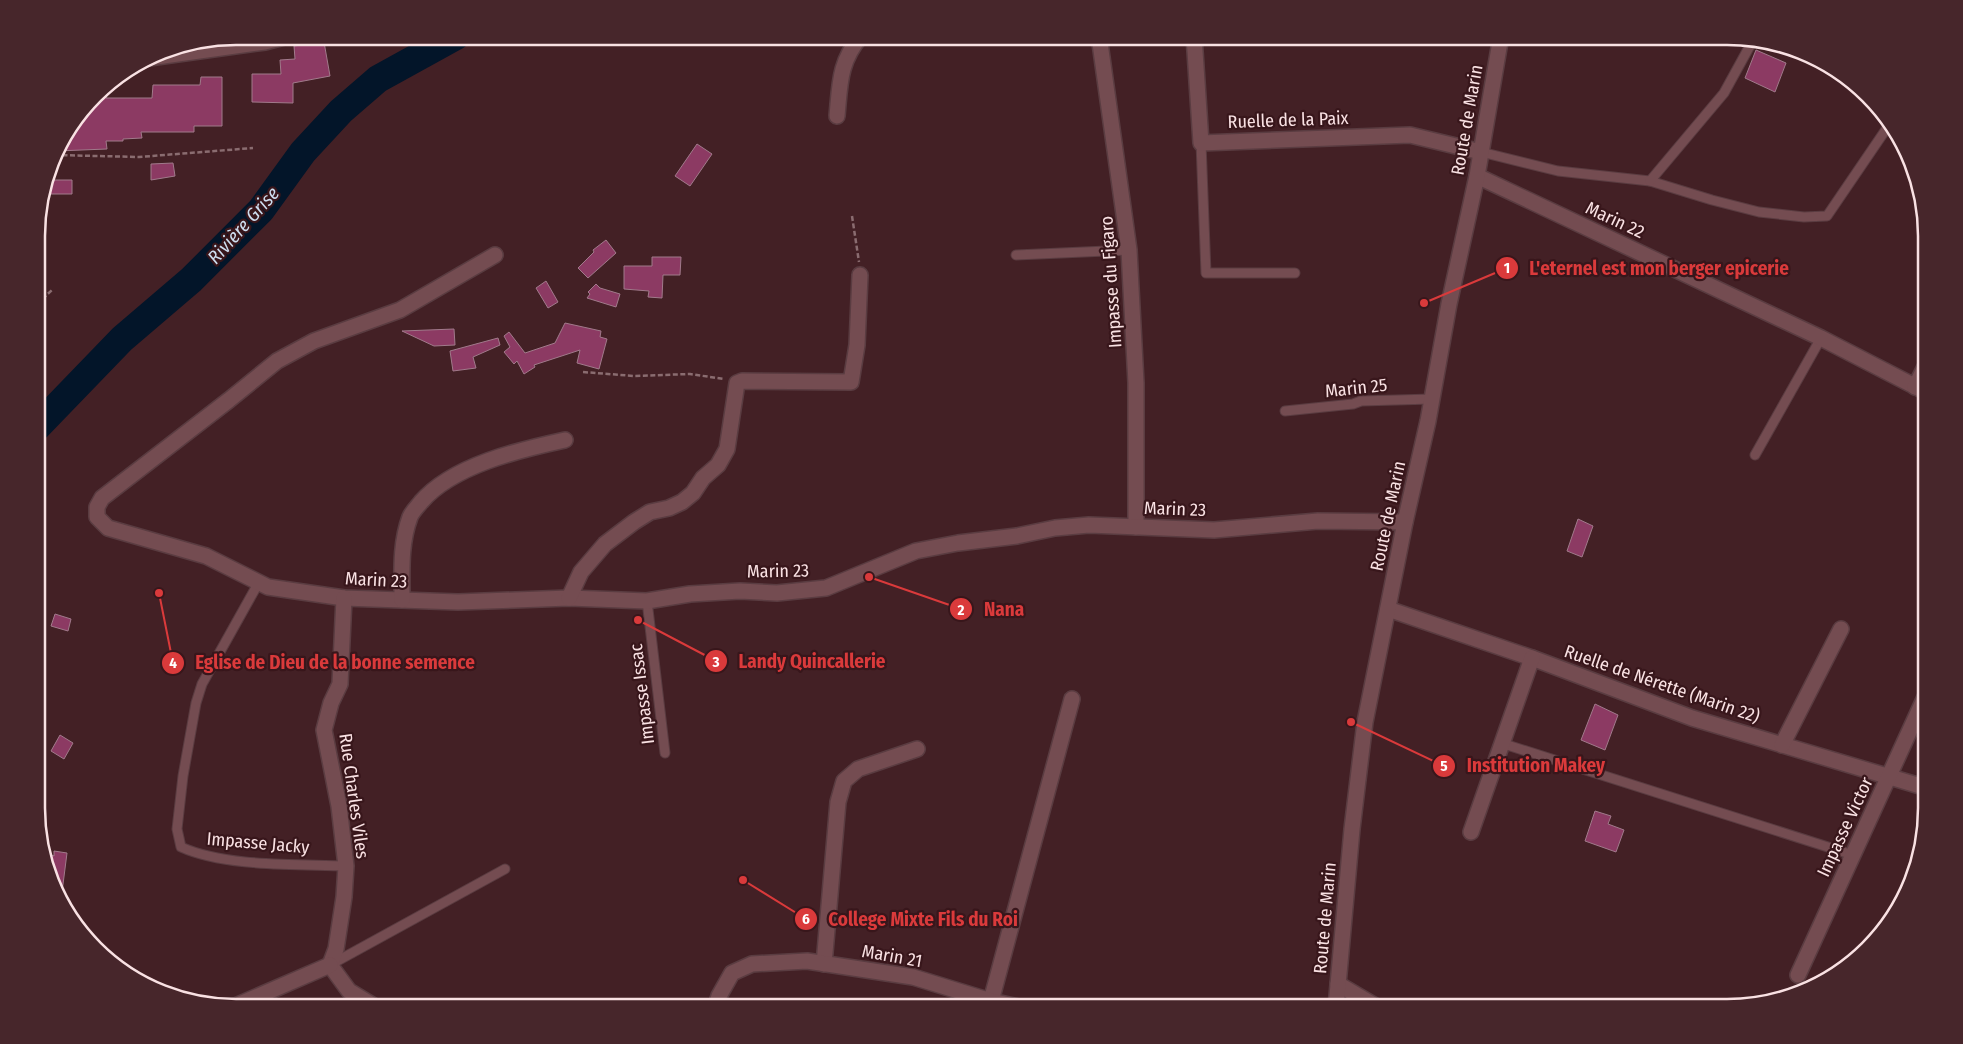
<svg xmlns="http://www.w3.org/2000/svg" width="1963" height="1044" viewBox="0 0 1963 1044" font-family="'Fira Sans Condensed',sans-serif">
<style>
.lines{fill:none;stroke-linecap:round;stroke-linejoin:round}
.river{stroke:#031529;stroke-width:28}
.building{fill:#8c3a63;stroke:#a17a8b}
.lane-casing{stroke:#5a3c41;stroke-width:11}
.street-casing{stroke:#5a3c41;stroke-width:18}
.secondary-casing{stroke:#5a3c41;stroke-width:18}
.path{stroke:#8a6c70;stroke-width:2.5;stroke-dasharray:5 2.5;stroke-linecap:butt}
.lane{stroke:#744c51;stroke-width:9}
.street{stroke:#744c51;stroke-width:15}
.secondary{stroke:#744c51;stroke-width:15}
.labels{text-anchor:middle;stroke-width:4.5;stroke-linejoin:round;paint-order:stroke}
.street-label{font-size:18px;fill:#f9e1e3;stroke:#38161b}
.water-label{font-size:19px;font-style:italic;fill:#cedef0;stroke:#38161b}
.rim{fill:none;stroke:#f9e1e3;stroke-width:2.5}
.leader{fill:none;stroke:#da3a3b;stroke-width:2}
.callout-dot{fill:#da3a3b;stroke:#38161b;stroke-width:2}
.mark-label{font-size:15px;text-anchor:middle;font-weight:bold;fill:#fff}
.callout-label{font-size:19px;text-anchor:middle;font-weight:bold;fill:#da3a3b;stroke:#38161b;stroke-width:4.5;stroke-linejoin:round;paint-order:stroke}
</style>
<rect width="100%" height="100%" fill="#432025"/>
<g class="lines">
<path class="river" d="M37,427l85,-88 69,-59 70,-70 42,-58 38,-41 37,-32 78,-43"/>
</g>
<g class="building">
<path d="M324,42l6,34 -37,7v20l-41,-1v-28h29l-1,-14 15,-1 -1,-13z"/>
<path d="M1756,50l30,13 -11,29 -30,-14z"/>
<path d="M201,77h21v49h-28v6h-53l1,6 -19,1v2h-17l1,8 -51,2 1,-4 48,-61 1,12h46l1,-13h47z"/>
<path d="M697,144l15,10 -22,32 -15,-10z"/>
<path d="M173,163l2,13 -24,4v-16z"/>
<path d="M48,180h24v14h-28z"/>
<path d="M606,240l10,13 -28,25 -10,-10 16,-16 -1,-2z"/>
<path d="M652,257h29l-1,18h-17l-1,23 -14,-1 1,-6 -25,-2v-23h28z"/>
<path d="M546,281l12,21 -10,6 -12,-20z"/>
<path d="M596,284l4,4 20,6 -4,13 -29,-9 3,-4 -2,-2z"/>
<path d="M565,323l36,8 -1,6 7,2 -8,30 -22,-6 3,-13 -46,15 1,2 -11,7 -7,-13 -3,3 -10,-12 6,-5 -6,-11 5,-4 16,21 30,-10z"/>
<path d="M454,329l1,16 -21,1 -32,-15z"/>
<path d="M498,338l2,7 -27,12 3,11 -23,3 -3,-20z"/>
<path d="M1578,519l15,7 -11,31 -15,-6z"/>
<path d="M55,614l16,5 -3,12 -17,-5z"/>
<path d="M1595,704l23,11 -13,35 -24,-10z"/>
<path d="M60,735l13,8 -9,16 -13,-8z"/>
<path d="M1595,811l16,5 -3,8 16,6 -8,22 -31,-11z"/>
<path d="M42,851l12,5v-5l13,2 -6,47 -9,-15z"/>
</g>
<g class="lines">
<g class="lane-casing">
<g id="lane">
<path d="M1201,143l5,130h89"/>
<path d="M1481,152l77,19 92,10 62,19 47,12 45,5 23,-1 64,-94"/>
<path d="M1650,181l74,-88 28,-51"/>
<path d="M1016,255l113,-5"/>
<path d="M1285,411l68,-7 8,-3 71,-2"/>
<path d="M1755,455l66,-117"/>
<path d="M259,582l-57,102 -6,19 -13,73 -6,53 4,18c44,20 115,17 165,19"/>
<path d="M647,601l18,152"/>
<path d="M1501,743l352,112"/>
<path d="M330,965l175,-96"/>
</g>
</g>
<g class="street-casing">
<g id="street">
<path d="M1099,36l30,214 7,133v144"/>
<path d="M1194,36l7,107 209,-8 71,17"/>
<path d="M149,58l116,-16 23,-6"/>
<path d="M837,116c3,-32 2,-54 24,-80"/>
<path d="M1477,176l344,162 105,54"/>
<path d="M495,255l-95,55 -86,31 -37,20 -48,39 -127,98 -5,9v10l11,11 98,28 62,31 76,11 114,4 111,-4 78,3 43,-7 50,-3 37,2 49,-5 90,-37 42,-8 59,-7 38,-8 34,-3 125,5 104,-9 87,1"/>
<path d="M1915,387l11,-22"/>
<path d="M569,598l12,-26 24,-28 29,-22 16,-10 19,-4 13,-6 11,-9 10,-15 15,-13 9,-16 10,-66 5,-2 109,1 6,-37 3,-70"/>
<path d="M402,600c0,-28 -2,-56 8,-83 2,-5 7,-10 11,-15 32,-37 98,-52 144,-62"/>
<path d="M1388,609l144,49 160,60 235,70"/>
<path d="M1782,745l59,-116"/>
<path d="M1471,832l61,-174"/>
<path d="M824,964l14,-162 6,-21 14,-12 59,-20"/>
<path d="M330,965l6,-16 8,-52 2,-31 -7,-60 -15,-76 7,-27 9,-19 4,-86"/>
<path d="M330,965l19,26 28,17"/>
<path d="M1798,975l128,-280"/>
<path d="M1338,984l39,23"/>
<path d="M991,1001l81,-302"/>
<path d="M233,1007l97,-42"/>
<path d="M715,1008l4,-12 13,-23 20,-9 55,-3 106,16 78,24 32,7"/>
</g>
</g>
<g class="secondary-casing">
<path id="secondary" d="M1336,1007l16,-178 13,-107 40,-200 23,-101 21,-117 28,-128 24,-140"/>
</g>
<g class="path">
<path d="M55,155l84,2 114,-9"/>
<path d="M852,216l7,46"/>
<path d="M37,304l15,-14"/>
<path d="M583,372l51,4 56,-2 34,5"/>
</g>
<use href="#lane" class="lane"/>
<use href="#street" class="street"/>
<use href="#secondary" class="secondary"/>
</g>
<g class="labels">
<g class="street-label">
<text transform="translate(1288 120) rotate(-2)" y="6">Ruelle de la Paix</text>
<text transform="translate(1467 120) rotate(-80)" y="6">Route de Marin</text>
<text transform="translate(1615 220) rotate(25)" y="6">Marin 22</text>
<text transform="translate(1111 282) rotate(-94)" y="6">Impasse du Figaro</text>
<text transform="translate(1356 388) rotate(-6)" y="6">Marin 25</text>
<text transform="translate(1175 509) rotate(2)" y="6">Marin 23</text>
<text transform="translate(1388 516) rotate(-78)" y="6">Route de Marin</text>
<text transform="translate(778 571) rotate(-1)" y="6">Marin 23</text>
<text transform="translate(376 580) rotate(3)" y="6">Marin 23</text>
<text transform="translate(1662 684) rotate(19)" y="6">Ruelle de Nérette (Marin 22)</text>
<text transform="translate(642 694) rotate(-97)" y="6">Impasse Issac</text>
<text transform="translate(354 796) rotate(82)" y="6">Rue Charles Viles</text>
<text transform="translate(1845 827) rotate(-65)" y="6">Impasse Victor</text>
<text transform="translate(258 843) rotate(5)" y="6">Impasse Jacky</text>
<text transform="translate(1325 918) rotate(-85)" y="6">Route de Marin</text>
<text transform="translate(892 956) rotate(10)" y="6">Marin 21</text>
</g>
<g class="water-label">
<text transform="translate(243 225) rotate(-48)" y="7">Rivière Grise</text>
</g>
</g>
<path d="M0 0H1963V1044H0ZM236 45H1727A191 191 0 0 1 1918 236V808A191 191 0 0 1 1727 999H236A191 191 0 0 1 45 808V236A191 191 0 0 1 236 45Z" fill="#47262b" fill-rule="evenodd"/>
<path class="rim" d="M236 45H1727A191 191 0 0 1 1918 236V808A191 191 0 0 1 1727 999H236A191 191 0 0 1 45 808V236A191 191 0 0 1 236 45Z"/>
<path class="leader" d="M1424 303L1507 268M869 577L961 609M638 620L716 661M159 593L173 663M1351 722L1444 766M743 880L806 919"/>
<g class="callout-dot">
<circle cx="1424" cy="303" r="5"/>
<circle cx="869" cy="577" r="5"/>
<circle cx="638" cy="620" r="5"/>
<circle cx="159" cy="593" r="5"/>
<circle cx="1351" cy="722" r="5"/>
<circle cx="743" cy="880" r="5"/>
<circle cx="1507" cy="268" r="12"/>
<circle cx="961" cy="609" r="12"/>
<circle cx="716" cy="661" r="12"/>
<circle cx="173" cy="663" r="12"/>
<circle cx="1444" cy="766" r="12"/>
<circle cx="806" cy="919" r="12"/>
</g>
<g class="mark-label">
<text x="1507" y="273">1</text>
<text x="961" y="615">2</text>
<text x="716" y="667">3</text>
<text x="173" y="668">4</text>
<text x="1444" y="771">5</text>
<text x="806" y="924">6</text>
</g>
<g class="callout-label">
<text x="1659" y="275">L'eternel est mon berger epicerie</text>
<text x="1004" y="616">Nana</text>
<text x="812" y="668">Landy Quincallerie</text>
<text x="335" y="669">Eglise de Dieu de la bonne semence</text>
<text x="1536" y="772">Institution Makey</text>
<text x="923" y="926">College Mixte Fils du Roi</text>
</g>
</svg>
